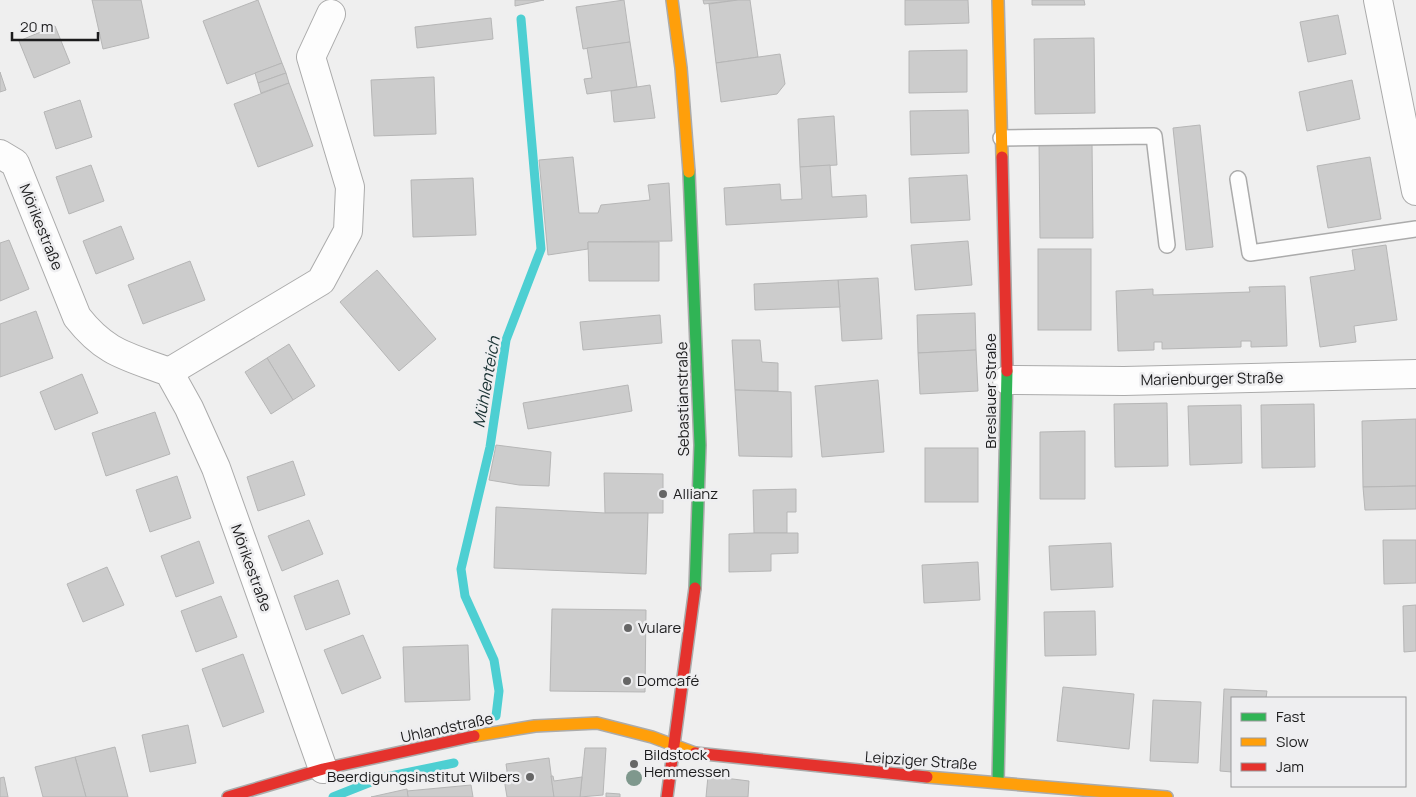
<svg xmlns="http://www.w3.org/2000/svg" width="1416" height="797" viewBox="0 0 1416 797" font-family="Manrope,sans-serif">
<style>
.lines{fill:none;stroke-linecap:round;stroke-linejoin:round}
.stream{stroke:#4dcfd2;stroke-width:9}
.building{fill:#ccc;stroke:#b6b6b6}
.lane-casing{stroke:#ababab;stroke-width:18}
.street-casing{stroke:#ababab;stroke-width:30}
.fast-casing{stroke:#ababab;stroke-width:14}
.slow-casing{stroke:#ababab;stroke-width:14}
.jam-casing{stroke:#ababab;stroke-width:14}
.lane{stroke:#fdfdfd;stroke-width:15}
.street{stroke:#fdfdfd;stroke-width:28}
.fast{stroke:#30b455;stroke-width:11}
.slow{stroke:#ff9f0a;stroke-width:11}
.jam{stroke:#e5322d;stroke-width:11}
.tree{fill:#7f988d}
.poi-dot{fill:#666;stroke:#eeeef0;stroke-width:2}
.labels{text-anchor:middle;stroke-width:5;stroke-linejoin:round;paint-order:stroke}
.street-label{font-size:15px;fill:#1c1c1d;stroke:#eeeef0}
.poi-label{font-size:15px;fill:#1c1c1d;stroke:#eeeef0;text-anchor:start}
.water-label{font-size:16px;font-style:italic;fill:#183132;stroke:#eeeef0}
</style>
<rect width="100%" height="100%" fill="#efefef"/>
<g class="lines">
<g class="stream">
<path d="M496,716l3,-25 -5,-31 -29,-64 -4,-27 29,-122 16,-107 35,-91 -20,-230"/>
<path d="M333,797l48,-19 73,-15"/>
</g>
</g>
<g class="building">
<path d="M92,0h49l8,38 -46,11z"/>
<path d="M258,0l24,63 -55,21 -24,-63z"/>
<path d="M515,0h29l-29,6z"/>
<path d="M624,0l6,42 -47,7 -7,-42z"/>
<path d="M703,0h35l-34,4z"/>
<path d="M738,0h12l8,57 -42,6 -7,-59z"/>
<path d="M905,0h63l1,23 -64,2z"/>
<path d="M1032,0h52l1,5h-53z"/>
<path d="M1338,15l8,39 -38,8 -8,-40z"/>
<path d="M491,18l2,21 -76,9 -2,-21z"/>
<path d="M55,26l15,37 -36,15 -15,-37z"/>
<path d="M1094,38l1,75 -60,1 -1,-75z"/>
<path d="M630,42l7,45 -50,7 -3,-15 8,-1 -5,-30z"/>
<path d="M967,50v42l-58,1v-42z"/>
<path d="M780,54l5,30 -8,10 -56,8 -5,-39z"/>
<path d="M282,63l4,10 -28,10 -3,-10z"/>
<path d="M0,72l6,18 -6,2z"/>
<path d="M286,73l3,10 -28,10 -3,-10z"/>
<path d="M434,77l2,57 -62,2 -3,-56z"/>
<path d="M1352,80l8,39 -53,12 -8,-39z"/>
<path d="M289,83l24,63 -55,21 -24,-63z"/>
<path d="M650,85l5,33 -41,4 -3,-31z"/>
<path d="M80,100l12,37 -36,12 -12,-37z"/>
<path d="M968,110l1,43 -58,2 -1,-44z"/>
<path d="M834,116l3,49 -37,2 -2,-48z"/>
<path d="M1200,125l13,122 -27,3 -13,-122z"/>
<path d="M1039,141h53l1,97h-53z"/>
<path d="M573,157l6,56h19l3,-8 49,-5 -2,-15 21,-2 3,58 -84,1v7l-40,6 -9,-95z"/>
<path d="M1370,157l11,62 -53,9 -11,-62z"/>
<path d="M91,165l13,36 -35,13 -13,-37z"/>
<path d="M830,165l2,32 34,-2 1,22 -141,8 -2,-37 56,-4 1,16 21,-1 -2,-32z"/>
<path d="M967,175l3,45 -59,3 -2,-45z"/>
<path d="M473,178l3,57 -63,2 -2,-57z"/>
<path d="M121,226l13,33 -38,15 -13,-33z"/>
<path d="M9,240l20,49 -29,12v-58z"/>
<path d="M968,241l4,44 -57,5 -4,-45z"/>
<path d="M588,242h71v39h-70z"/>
<path d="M1386,245l11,75 -43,6 2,16 -36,5 -10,-70 45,-7 -3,-20z"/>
<rect x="1038" y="249" width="53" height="81"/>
<path d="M190,261l15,39 -62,24 -15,-39z"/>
<path d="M377,270l59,69 -37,32 -59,-69z"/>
<path d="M878,278l4,61 -40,2 -4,-61z"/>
<path d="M838,280l2,27 -85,3 -1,-26z"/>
<path d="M1285,286l2,60 -36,1v-6h-10v6l-79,2v-7h-8v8l-36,1 -2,-60 37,-2v6l97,-3 -1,-5z"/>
<path d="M36,311l17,47 -53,19v-53z"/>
<path d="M975,313l1,37 -58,3 -1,-38z"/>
<path d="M660,315l2,28 -79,7 -3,-28z"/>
<path d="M732,340h28l2,22 16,1v28l-43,-1z"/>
<path d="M289,344l26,42 -22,14 -26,-42z"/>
<path d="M976,350l2,41 -58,3 -2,-41z"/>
<path d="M267,358l26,42 -22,14 -26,-42z"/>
<path d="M82,374l16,39 -43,17 -15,-38z"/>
<path d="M878,380l6,72 -62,5 -7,-71z"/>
<path d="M628,385l4,26 -104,18 -5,-26z"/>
<path d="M735,390l56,2 1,65 -53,-1z"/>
<path d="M1167,403l1,63 -53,1 -1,-63z"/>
<path d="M1314,404l1,63 -53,1 -1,-63z"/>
<path d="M1241,405l1,58 -52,2 -2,-59z"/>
<path d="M155,412l15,42 -64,22 -14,-43z"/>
<path d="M1416,419v67l-53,1 -1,-66z"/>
<path d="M1085,431v68h-45v-67z"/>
<path d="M496,445l55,7 -2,34 -30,-1 -30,-5z"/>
<rect x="925" y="448" width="53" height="54"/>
<path d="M293,461l12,34 -47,16 -11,-34z"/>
<path d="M604,473l59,1v39h-58z"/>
<path d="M177,476l14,42 -41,14 -14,-42z"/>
<path d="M1416,486v23l-51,1 -2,-23z"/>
<path d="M796,489v23h-9v21h-33l-1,-43z"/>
<path d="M496,507l109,6h43l-2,61 -152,-6z"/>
<path d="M309,520l14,34 -41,17 -14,-35z"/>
<path d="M754,533h44v20l-27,1v17l-42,1v-38z"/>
<path d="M1383,540h33v43l-32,1z"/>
<path d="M199,541l15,42 -38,14 -15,-41z"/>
<path d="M1111,543l2,44 -62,3 -2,-44z"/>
<path d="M978,562l2,38 -56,3 -2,-38z"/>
<path d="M107,567l17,38 -41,17 -16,-38z"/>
<path d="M338,580l12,34 -44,16 -12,-34z"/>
<path d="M221,596l16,41 -41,15 -15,-41z"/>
<path d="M1416,605v46l-12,1 -1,-46z"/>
<path d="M552,609l94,1 -1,82 -95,-1z"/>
<path d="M1095,611l1,44 -51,1 -1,-44z"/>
<path d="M363,635l18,43 -39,16 -18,-44z"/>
<path d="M468,645l2,55 -65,2 -2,-55z"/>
<path d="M243,654l21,58 -41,15 -21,-58z"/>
<path d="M1063,687l71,7 -5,55 -72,-8z"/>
<path d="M1224,689l43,2 -1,7h-34v74l-12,-1z"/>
<path d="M1153,700l48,2 -3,61 -48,-2z"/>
<path d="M188,725l8,38 -46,9 -8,-37z"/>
<path d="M115,747l13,50h-42l-11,-40z"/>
<path d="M585,748h21l-3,47 -23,2z"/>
<path d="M75,757l11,40h-43l-8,-30z"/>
<path d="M549,758l5,39h-47l-3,-18 4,-1 -2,-14z"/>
<path d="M551,776h2l1,5 28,-4 -2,20h-26z"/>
<path d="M708,776l41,5 -1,16h-42z"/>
<path d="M4,777l4,20h-8v-19z"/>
<path d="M471,785l2,12h-65l-1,-6z"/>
<path d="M407,789l1,8h-37z"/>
<path d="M606,793l14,1v3h-14z"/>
</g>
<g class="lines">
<g class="lane-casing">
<g id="lane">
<path d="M1001,138l153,-2 13,109"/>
<path d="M1238,179l12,74 166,-24"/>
</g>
</g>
<g class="street-casing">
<g id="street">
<path d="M1378,0l38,191"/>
<path d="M0,154l15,9 62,154c29,37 50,39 92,55l20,36 27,60 107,301"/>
<path d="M169,372l152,-91 27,-50 2,-44 -39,-130 20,-43"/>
<path d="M1007,380l117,1 292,-7"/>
</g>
</g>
<g class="fast-casing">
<g id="fast">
<path d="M689,172l11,273 -5,143"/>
<path d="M998,782l9,-411"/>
</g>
</g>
<g class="slow-casing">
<g id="slow">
<path d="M672,0l9,68 8,104"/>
<path d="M998,0l4,157"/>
<path d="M474,736l61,-10 62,-3 55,14 43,16"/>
<path d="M927,777l240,20"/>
</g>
</g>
<g class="jam-casing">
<g id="jam">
<path d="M1002,157l5,214"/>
<path d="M695,753l232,24"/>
<path d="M228,797l95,-28 151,-33"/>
<path d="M667,797l28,-209"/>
</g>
</g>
<use href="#lane" class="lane"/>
<use href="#street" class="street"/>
<use href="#fast" class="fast"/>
<use href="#slow" class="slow"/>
<use href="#jam" class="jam"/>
</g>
<circle class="tree" cx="634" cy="778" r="8"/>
<g class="poi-dot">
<circle cx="663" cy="494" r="5"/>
<circle cx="628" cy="628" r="5"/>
<circle cx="627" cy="681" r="5"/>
<circle cx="634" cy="764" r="5"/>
<circle cx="530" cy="777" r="5"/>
</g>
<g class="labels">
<g class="street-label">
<text transform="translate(41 227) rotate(68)" y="5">Mörikestraße</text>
<text transform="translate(1212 379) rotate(-1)" y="5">Marienburger Straße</text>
<text transform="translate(991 391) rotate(-90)" y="5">Breslauer Straße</text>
<text transform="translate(683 399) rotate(-91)" y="5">Sebastianstraße</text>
<text transform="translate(251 568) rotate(70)" y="5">Mörikestraße</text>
<text transform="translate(447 728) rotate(-12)" y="5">Uhlandstraße</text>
<text transform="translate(921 761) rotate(4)" y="5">Leipziger Straße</text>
</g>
<g class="poi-label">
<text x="673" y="499">Allianz</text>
<text x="638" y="633">Vulare</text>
<text x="637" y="686">Domcafé</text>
<text x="644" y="760">Bildstock<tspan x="644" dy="17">Hemmessen</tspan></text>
<text x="520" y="782" text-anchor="end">Beerdigungsinstitut Wilbers</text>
</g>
<g class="water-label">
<text transform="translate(486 382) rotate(-80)" y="6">Mühlenteich</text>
</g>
</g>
<rect x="1231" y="697" width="175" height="90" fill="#eeeef0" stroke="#9a9a9c"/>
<rect x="1241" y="713" width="25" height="8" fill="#30b455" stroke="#9a9a9c"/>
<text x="1276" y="722" font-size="15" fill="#1c1c1d">Fast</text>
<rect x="1241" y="738" width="25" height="8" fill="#ff9f0a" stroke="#9a9a9c"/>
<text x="1276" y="747" font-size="15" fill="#1c1c1d">Slow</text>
<rect x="1241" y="763" width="25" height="8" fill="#e5322d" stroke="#9a9a9c"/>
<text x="1276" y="772" font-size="15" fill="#1c1c1d">Jam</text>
<path d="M12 32v8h86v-8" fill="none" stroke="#1c1c1d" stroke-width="2.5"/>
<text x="20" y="32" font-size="15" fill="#1c1c1d" stroke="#eeeef0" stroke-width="4" paint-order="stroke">20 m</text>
</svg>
